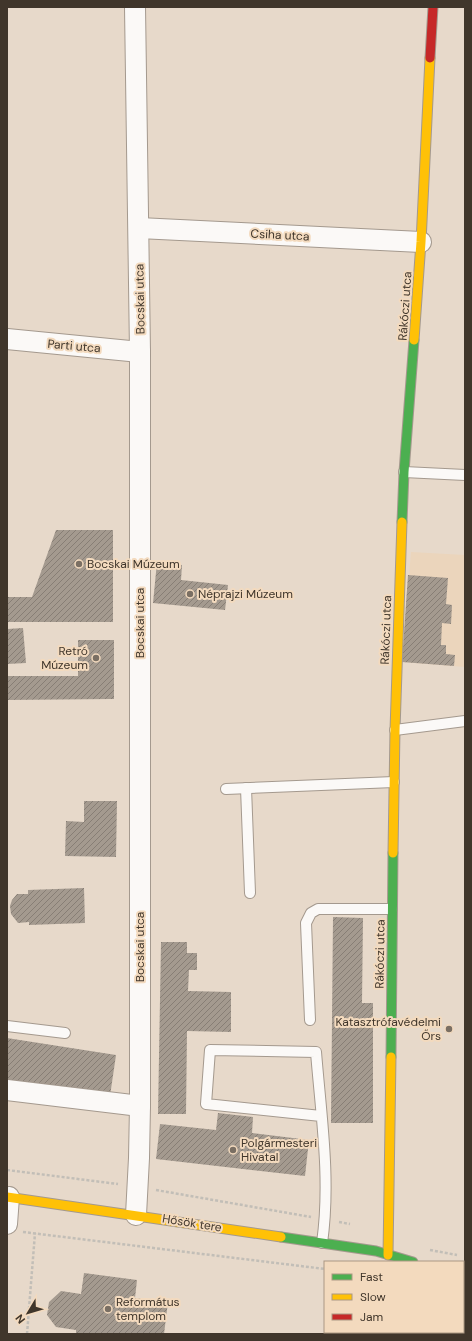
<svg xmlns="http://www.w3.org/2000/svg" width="472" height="1341" viewBox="0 0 472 1341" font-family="'DM Sans',sans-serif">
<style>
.built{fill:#ebd5bc}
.building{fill:url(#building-hatch)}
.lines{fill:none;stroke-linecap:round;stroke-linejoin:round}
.lane-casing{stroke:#a4998e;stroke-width:12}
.street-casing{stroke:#a4998e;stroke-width:22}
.fast-casing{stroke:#a4998e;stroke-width:11}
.slow-casing{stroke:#a4998e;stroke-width:11}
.jam-casing{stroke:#a4998e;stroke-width:11}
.path{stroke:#c2beb7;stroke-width:2.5;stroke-dasharray:3 2;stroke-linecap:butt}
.lane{stroke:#fbf9f7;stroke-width:10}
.street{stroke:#fbf9f7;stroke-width:20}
.fast{stroke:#4caf50;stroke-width:9}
.slow{stroke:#ffc107;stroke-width:9}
.jam{stroke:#c62828;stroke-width:9}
.poi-dot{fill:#7a6f63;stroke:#f3dabe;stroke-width:1.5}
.labels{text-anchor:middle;stroke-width:4;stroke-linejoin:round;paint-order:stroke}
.street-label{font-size:12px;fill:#40362b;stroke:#f3dabe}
.poi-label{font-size:12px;fill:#40362b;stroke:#f3dabe;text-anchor:start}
</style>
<defs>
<pattern id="building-hatch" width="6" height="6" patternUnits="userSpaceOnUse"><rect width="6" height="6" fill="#a49a8f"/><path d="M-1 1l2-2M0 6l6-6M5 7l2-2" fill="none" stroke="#877e75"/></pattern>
</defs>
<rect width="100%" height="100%" fill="#e7d9ca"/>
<path class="built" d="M411,552l54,3v112l-63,-5z"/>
<g class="building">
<path d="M56,530h57v92h-106v-25h25z"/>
<path d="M157,562l25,3 -1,15 47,5 -3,25 -72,-7z"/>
<path d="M408,575l40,3 -2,26 6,1 -1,19 -9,-1 -1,22h5v9l9,1 -1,11 -52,-4z"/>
<path d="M23,628l3,35 -19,1v-35z"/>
<path d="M78,640h36v59l-107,1v-24h71z"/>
<path d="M84,801h33l-1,56 -51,-1 1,-35 18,1z"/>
<path d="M84,888l1,35 -56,2v-3l-11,1 -7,-9 -1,-8 2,-6 5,-6h11v-4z"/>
<path d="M333,917l30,1 -1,85h11v120h-42z"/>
<path d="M161,942h26v11h10v17h-8l-1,21 43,1v40l-44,-1 -1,83h-28z"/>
<path d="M7,1038l109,17 -6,41 -103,-16z"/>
<path d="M218,1113l35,4 -1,16 57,7 -4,36 -149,-17 4,-35 56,6z"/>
<path d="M84,1273l53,7 -2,18 33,4 -4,32h-88v-4l-20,-3 -9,-12 2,-13 12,-11 20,3z"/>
</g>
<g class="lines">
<g class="lane-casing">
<g id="lane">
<path d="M404,472l61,3"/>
<path d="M395,730l70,-9"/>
<path d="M246,788l4,105"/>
<path d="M226,789l168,-7"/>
<path d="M310,1020l-4,-97 5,-10 7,-4h74"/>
<path d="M7,1026l58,7"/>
<path d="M321,1116l-115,-12 4,-54 106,2c5,63 15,128 6,191"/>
</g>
</g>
<g class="street-casing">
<g id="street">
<path d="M135,7l5,345v754l-1,52 -3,57"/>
<path d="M139,228l282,14"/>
<path d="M7,339l133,13"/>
<path d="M7,1090l133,16"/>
<path d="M7,1224l2,-27"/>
<path d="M443,1334v-2"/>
</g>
</g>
<g class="fast-casing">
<g id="fast">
<path d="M402,522l2,-50 10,-132"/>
<path d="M391,1057l2,-204"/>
<path d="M281,1237l95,14 37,11"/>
<path d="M463,1275h2"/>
</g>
</g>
<g class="slow-casing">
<g id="slow">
<path d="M414,340l7,-98 9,-184"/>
<path d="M393,853l2,-123 7,-208"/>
<path d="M7,1197l274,40"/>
<path d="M388,1255l3,-198"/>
</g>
</g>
<g class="jam-casing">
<path id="jam" d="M430,58l3,-51"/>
</g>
<g class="path">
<path d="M7,1170l111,14"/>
<path d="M156,1190l155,27"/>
<path d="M339,1222l11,2"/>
<path d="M23,1232l302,37"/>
<path d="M430,1250l27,5"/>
<path d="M463,1300l2,1"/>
<path d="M27,1334l8,-101"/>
</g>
<use href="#lane" class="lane"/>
<use href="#street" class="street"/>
<use href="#fast" class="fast"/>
<use href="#slow" class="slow"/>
<use href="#jam" class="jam"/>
</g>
<g class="poi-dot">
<circle cx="79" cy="564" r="4"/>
<circle cx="190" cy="594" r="4"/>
<circle cx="96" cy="658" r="4"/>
<circle cx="449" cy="1029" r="4"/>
<circle cx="233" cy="1150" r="4"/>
<circle cx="108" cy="1309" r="4"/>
</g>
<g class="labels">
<g class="street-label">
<text transform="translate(280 235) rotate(3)" y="4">Csiha utca</text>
<text transform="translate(140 299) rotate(-91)" y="4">Bocskai utca</text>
<text transform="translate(405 306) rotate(-86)" y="4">Rákóczi utca</text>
<text transform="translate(74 346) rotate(5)" y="4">Parti utca</text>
<text transform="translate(140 623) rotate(-90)" y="4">Bocskai utca</text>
<text transform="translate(386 630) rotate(-88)" y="4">Rákóczi utca</text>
<text transform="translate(140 947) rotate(-90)" y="4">Bocskai utca</text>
<text transform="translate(380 954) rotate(-89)" y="4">Rákóczi utca</text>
<text transform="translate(192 1223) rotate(9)" y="4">Hősök tere</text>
</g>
<g class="poi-label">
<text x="87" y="568">Bocskai Múzeum</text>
<text x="198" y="598">Néprajzi Múzeum</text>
<text x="88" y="655" text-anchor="end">Retró<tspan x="88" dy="14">Múzeum</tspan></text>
<text x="441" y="1026" text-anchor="end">Katasztrófavédelmi<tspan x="441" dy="14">Őrs</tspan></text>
<text x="241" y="1147">Polgármesteri<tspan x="241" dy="14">Hivatal</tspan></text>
<text x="116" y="1306">Református<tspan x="116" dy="14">templom</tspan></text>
</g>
</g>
<rect width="472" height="1341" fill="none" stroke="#40362b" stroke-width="16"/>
<rect x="324" y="1261" width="140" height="72" fill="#f3dabe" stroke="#ab9883"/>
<rect x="332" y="1274" width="20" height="6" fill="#4caf50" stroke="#ab9883"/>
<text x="360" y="1281" font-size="12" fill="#40362b">Fast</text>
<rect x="332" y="1294" width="20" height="6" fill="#ffc107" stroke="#ab9883"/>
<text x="360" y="1301" font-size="12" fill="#40362b">Slow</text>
<rect x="332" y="1314" width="20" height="6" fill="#c62828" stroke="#ab9883"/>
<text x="360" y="1321" font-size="12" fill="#40362b">Jam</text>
<g transform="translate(28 1313) rotate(232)" stroke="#f3dabe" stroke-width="3" paint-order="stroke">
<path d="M0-3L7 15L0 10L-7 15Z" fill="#40362b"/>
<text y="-6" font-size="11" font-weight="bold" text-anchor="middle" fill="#40362b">N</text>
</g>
</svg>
